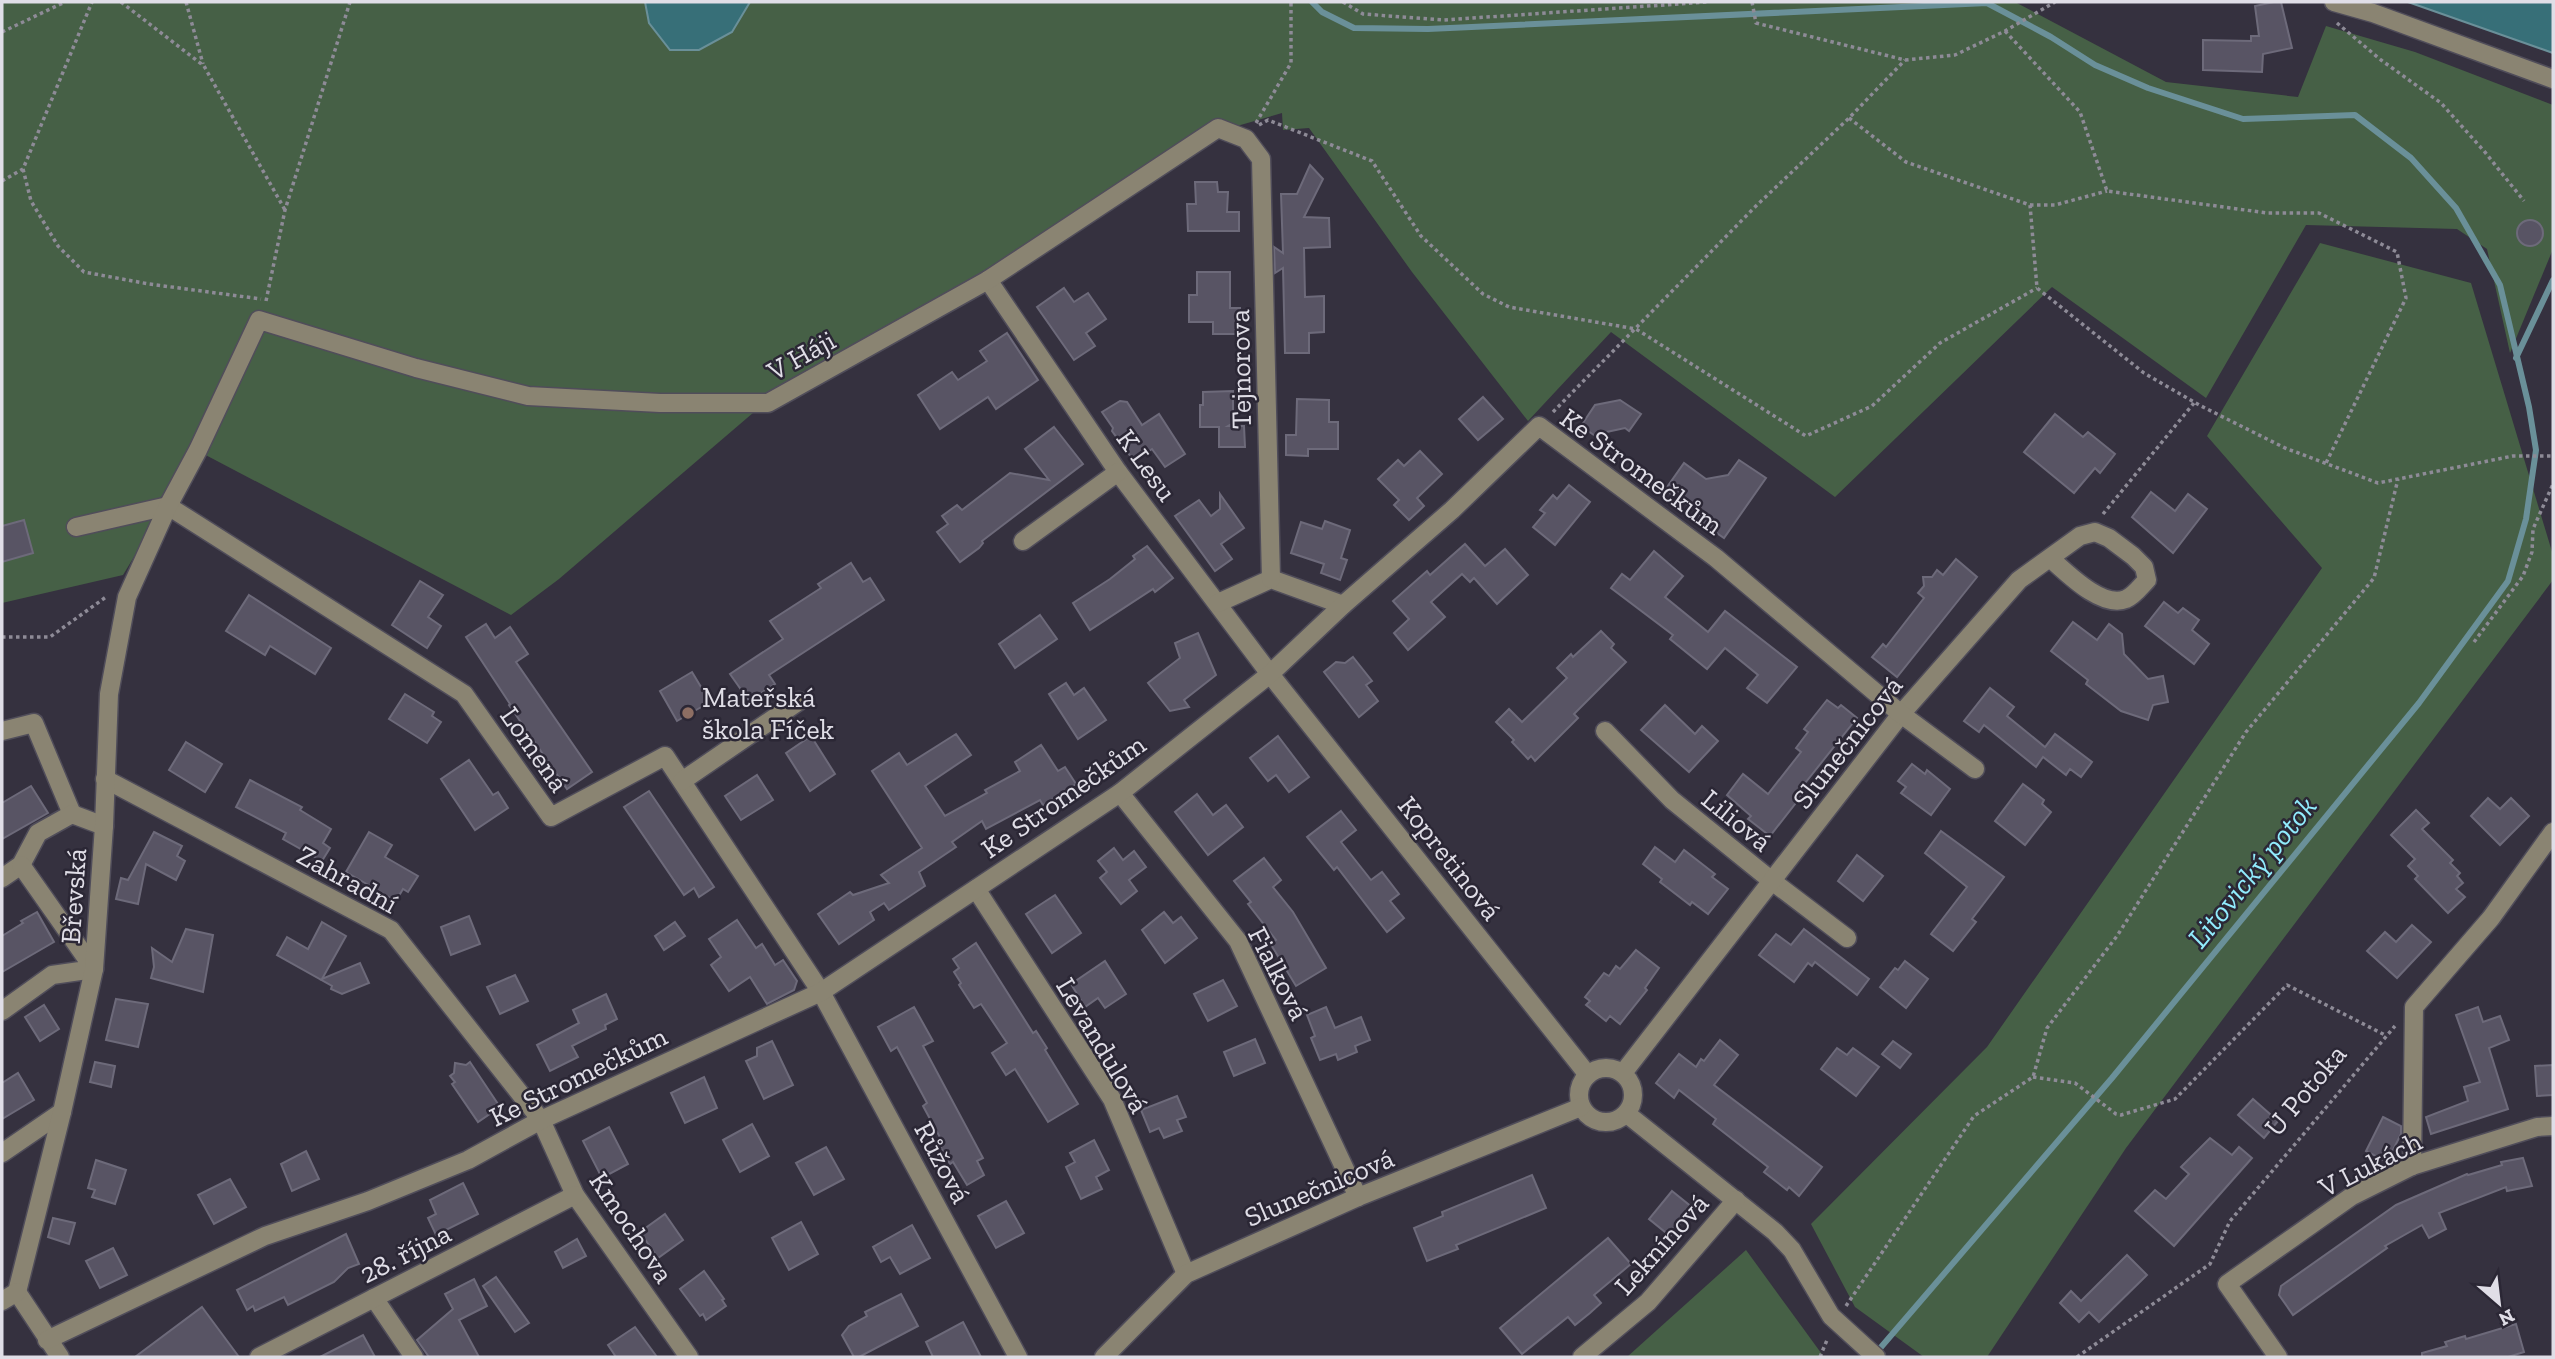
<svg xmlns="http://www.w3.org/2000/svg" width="2555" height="1359" viewBox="0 0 2555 1359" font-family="'Zilla Slab',serif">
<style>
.green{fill:#466046}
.water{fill:#376f78;stroke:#6a9099;stroke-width:2}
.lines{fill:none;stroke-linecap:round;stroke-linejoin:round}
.stream{stroke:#6a9099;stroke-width:6}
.building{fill:#585464;stroke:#6d6a7a;stroke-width:2}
.minor-casing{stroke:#504d5a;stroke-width:21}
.path{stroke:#8e8b97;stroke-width:3.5;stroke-dasharray:3.5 3.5;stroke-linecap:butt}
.minor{stroke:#8a8472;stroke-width:18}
.education-dot{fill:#8d6e63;stroke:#2b2735;stroke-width:2.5}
.labels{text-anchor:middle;stroke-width:5;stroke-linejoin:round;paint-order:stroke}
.street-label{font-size:28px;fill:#e0dee7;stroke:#2b2735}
.poi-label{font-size:28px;fill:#e0dee7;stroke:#2b2735;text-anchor:start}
.water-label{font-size:30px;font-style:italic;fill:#91ecfd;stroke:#2b2735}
</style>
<rect width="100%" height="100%" fill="#35313f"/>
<g class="green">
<path d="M2,2h2013l151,80 132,15 28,-71 89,26 138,53v144l-43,104 -23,-104 -30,-20 -151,-4 -100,173 -154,-111 -217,210 -224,-165 -83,89 -116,-149 -103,-144 -26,2 -1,-17 -52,15 -284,173 -178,99 -209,179 -48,36 -313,-164 -75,124 -121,28z"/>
<path d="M2320,243l151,40 82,272v25l-427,568 -139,209h-63l-69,-50 -44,-83 176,-177 335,-479 -115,-132z"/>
<path d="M1746,1250l78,107h-197z"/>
</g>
<g class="water">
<path d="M645,2h105l-18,30 -33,18h-29l-21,-27z"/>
<path d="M2408,2h145v51z"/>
</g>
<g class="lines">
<g class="stream">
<path d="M1312,2l10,10 32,16 74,1 559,-26 64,34 44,28 53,23 95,31 112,-4 56,43 45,50 44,77 29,122 7,43 -10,69 -18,62 -89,122 -307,375 -236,275"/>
<path d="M2516,358l37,-78"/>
</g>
</g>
<g class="building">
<path d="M2274,2h7l11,46 -29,6 -1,18 -59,-2v-30l48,1v-5h8l-4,-30z"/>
<path d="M1310,165l13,14 -19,38 25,1 1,29 -26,1 1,49 19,-1v36l-15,1v20h-24l-2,-85 -8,5 -1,-26 9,6 -2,-59h16z"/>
<path d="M1195,182h22l1,10h10l-1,20h12v19h-51l-1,-27h9z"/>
<circle cx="2530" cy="233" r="13"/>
<path d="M1197,272h33v36h10v20h-4l1,6h-24v-12h-24v-27h8z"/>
<path d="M1064,288l10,14 14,-9 18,26 -20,14 9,13 -21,14 -37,-53z"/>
<path d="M1007,333l31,47 -42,29 -8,-12 -48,32 -22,-34 34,-23 6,8 29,-19 -7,-10z"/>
<path d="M1233,391v32l-5,3h16l1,21h-26v-20h-19v-22h3v-13z"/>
<path d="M1483,397l20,22 -25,21 -19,-21z"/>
<path d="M1297,399l32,1v22h9v27h-30v7l-22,-1v-20h10z"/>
<path d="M1620,400l21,14 -12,17 -4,-3 -23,5 -4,5 -17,-12 14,-21z"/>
<path d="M1120,401l7,1 15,23 17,-11 26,40 -20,13 -13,-18 -18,12 -22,-30 1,-3 -11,-16z"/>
<path d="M2055,414l28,23 5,-5 27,22 -15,19 -5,-5 -21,25 -50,-41z"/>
<path d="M1054,427l29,37 -101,77 1,2 -4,5 -19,14 -23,-30 11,-8 -6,-8 15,-11 5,5 48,-37 39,7 -24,-31z"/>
<path d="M1420,451l22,23 -25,24 7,8 -15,14 -15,-15 5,-5 -21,-21 20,-19 6,6z"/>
<path d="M1739,460l27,18 -42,60 -26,-18 3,-6 -36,-24 19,-27 22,16 22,-4z"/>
<path d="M1569,485l21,17 -35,43 -22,-18 12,-14 -5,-3 13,-15 4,4z"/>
<path d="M2151,492l24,19 13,-17 19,15 -34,44 -41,-36z"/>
<path d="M1220,494l24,34 -23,16 11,15 -17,12 -40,-55 24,-16 12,16 9,-7z"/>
<path d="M24,520l9,33 -31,9v-36z"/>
<path d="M1325,521l25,9 -9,28 6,2 -7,20 -19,-7 3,-9 -33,-11 10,-31 21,7z"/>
<path d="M1465,544l20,22 20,-17 23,26 -31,29 -23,-26 -4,4 -8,-8 -31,28 14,15 -37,33 -14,-17 15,-14 -16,-18 34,-30 3,4z"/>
<path d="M1147,546l26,32 -18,14 -2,-3 -63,41 -17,-27 37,-24 25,-20 -2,-3z"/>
<path d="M1654,551l29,25 -18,21 43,35 17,-21 72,56 -30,36 -20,-15 11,-13 -33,-27 -18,21 -37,-30 3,-4 -62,-47 11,-14 8,6z"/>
<path d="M1956,559l21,18 -80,100 -25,-20 11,-13 3,3 38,-49 -6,-5 6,-7 -1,-9h9l5,-7 6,5z"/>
<path d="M851,563l12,19 7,-4 14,22 -115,75 6,9 -26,17 -19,-27 53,-35 -13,-18 51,-33 -3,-4z"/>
<path d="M420,581l23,14 -15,22 13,9 -14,22 -35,-23z"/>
<path d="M249,595l82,53 -16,26 -45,-28 -5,9 -39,-24z"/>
<path d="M2164,602l14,11 5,-5 16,12 -7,10 17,14 -15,20 -49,-38z"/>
<path d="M1040,615l17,24 -42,29 -16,-24z"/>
<path d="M2073,622l24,18 12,-16 13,10 2,20 24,25 15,-3 5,26 -15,3 -5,15 -27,-9 -35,-27 2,-4 -37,-29z"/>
<path d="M486,624l9,14 15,-11 18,27 -12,8 76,110 -25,17 -58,-84 1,-1 -44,-67z"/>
<path d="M1601,631l13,13 -3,4 15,14 -52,52 4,4 -43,43 -4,-5 -3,3 -16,-17 2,-2 -18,-18 13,-13 13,13 45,-44 -10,-10 14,-14 2,3z"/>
<path d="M1198,633l18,42 -32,25 5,7 -19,4 -22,-28 32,-25 -5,-15z"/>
<path d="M1353,657l19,24 -6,4 12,16 -19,16 -35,-45 12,-10 9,1z"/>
<path d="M692,672l18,30 -33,19 -17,-30z"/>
<path d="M1066,683l8,12 10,-7 22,32 -28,19 -29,-45z"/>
<path d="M1990,688l24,19 -7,9 38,31 10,-13 37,28 -11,15 -11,-8 -4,6 -23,-18 -7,10 -52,-42 -5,7 -15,-11z"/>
<path d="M405,694l29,18 -2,4 9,6 -14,21 -38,-24z"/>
<path d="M1827,700l11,8 3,-3 16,13 -55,69 4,3 -36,46 -22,-17 3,-3 -24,-21 16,-21 25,20 33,-42 -5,-4 12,-16 -4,-3z"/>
<path d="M1665,705l30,29 7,-8 16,15 -29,31 -48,-42z"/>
<path d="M956,734l15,21 -46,31 20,30 42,-23 -2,-3 35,-19 -5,-9 26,-17 17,26 7,-4 11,17 -33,21 -3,-5 -54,29 -4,-8 -30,21 4,5 -37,25 6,14 -36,24 -5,-7 -14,9 4,8 -35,24 -21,-30 32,-22 3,3 36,-12 -8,-8 41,-27 -50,-77 27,-18 8,12z"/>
<path d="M811,736l24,38 -25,17 -24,-38z"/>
<path d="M1278,736l31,41 -20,15 -13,-17 -8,6 -18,-23z"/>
<path d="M186,742l36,22 -17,28 -36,-22z"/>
<path d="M469,760l24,35 5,-3 10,16 -33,22 -34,-51z"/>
<path d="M1912,764l13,10 2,-4 23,19 -19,26 -30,-22 5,-6 -8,-6z"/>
<path d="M757,775l16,25 -32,20 -16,-24z"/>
<path d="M250,780l52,27 -2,3 31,19 -8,14 7,5 -8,13 -39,-22 3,-6 -50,-26z"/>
<path d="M2023,784l21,16 -2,4 9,8 -26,33 -30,-24z"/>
<path d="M31,786l17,27 -46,26v-36z"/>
<path d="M649,791l65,96 -15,10 -5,-9 -10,7 -60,-88z"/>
<path d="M1197,794l16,21 13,-10 17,22 -35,28 -33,-43z"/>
<path d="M2488,798l12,11 11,-11 18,18 -29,29 -29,-29z"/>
<path d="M2416,810l13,13 -7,6 31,31 -3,3 10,10 -3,3 6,7 -7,6 9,8 -17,16 -33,-34 3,-3 -10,-10 7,-7 -24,-24z"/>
<path d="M1341,811l15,19 -15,12 30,38 11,-8 17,22 -9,7 14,17 -17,14 -50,-65 -3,3 -27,-33z"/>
<path d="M1941,831l63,46 -32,42 4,3 -23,29 -22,-17 36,-47 -42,-34z"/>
<path d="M154,832l28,14 -5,10 8,5 -9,19 -30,-16 -8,40 -22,-5 5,-21 7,2z"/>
<path d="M369,832l23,13 -7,12 33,19 -10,16 -5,-3 -7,12 -50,-29z"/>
<path d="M1655,847l20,15 9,-12 31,24 -3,3 16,12 -20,25 -16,-12 -2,3 -30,-23 2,-3 -19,-15z"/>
<path d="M1114,848l9,12 11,-9 12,16 -17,13 8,11 -16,13 -21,-26 7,-6 -9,-11z"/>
<path d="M1857,855l26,21 -20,25 -25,-20z"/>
<path d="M1264,858l17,22 -8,7 20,25 33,56 -30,18 -26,-43 6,-3 -28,-36 3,-2 -17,-21z"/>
<path d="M1055,895l26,38 -29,20 -26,-39z"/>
<path d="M37,912l17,30 -52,30v-36l21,-13 -2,-2z"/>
<path d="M1164,912l9,11 8,-6 16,21 -32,25 -23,-33z"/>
<path d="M469,916l11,28 -29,11 -10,-28z"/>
<path d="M737,920l19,28 6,-4 13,21 8,-5 14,21 -3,9 -27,14 -17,-27 -21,14 -18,-26 10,-8 -12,-18z"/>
<path d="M322,922l24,14 -24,43 38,-16 9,20 -27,11 -11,-5 1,-3 -55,-31 10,-18 21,12z"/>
<path d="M675,922l10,14 -21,14 -9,-14z"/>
<path d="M2412,925l19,17 -34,36 -30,-27 18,-19 11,10z"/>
<path d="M186,929l27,6 -10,57 -52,-14 3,-11 -2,-19 20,14z"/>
<path d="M1804,929l65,50 -12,16 -42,-33 -3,4 -4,-3 -14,19 -35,-27 17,-21 15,11z"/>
<path d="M976,943l57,90 3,-2 11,17 -2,2 33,54 -30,18 -33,-53 -9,6 -14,-22 15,-10 -26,-39 -7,4 -15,-23 2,-2 -7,-11 5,-4 -6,-9z"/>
<path d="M1636,950l23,18 -14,20 2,2 -27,34 -10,-8 -4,5 -20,-16 4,-4 -5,-4 19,-24 5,3 7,-10 4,3z"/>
<path d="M1105,961l21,33 -21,14 -7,-10 -13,9 -14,-23z"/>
<path d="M1905,961l23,18 -22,29 -26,-21 15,-19 3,2z"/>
<path d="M515,975l13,26 -28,13 -13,-27z"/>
<path d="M1223,980l14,26 -29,15 -14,-27z"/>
<path d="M606,994l11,25 -12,6 1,4 -34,17 6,11 -28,14 -13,-26 42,-22 -6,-13z"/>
<path d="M116,999l32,5 -10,43 -32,-7z"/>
<path d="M44,1005l15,24 -19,12 -15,-24z"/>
<path d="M914,1007l19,34 -10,5 60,112 -6,3 7,14 -17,10 -14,-23 -3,2 -12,-21 4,-2 -19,-35 4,-3 -30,-56 -6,4 -13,-24z"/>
<path d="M1326,1007l9,21 26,-11 9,23 -15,6 2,6 -19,8 -2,-6 -16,6 -9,-22 4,-2 -8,-21z"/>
<path d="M2478,1007l5,15 17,-6 9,24 -20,8 19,61 -77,25 -5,-17 42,-16 -4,-14 16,-5 -24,-67z"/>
<path d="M1255,1039l10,24 -31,13 -10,-24z"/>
<path d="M1720,1040l18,15 -24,30 108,82 -23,29 -10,-9 -2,3 -23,-18 4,-5 -55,-43 3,-5 -37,-29 -5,8 -18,-15 23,-29 17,13 5,-8 3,2z"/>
<path d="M772,1041l21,44 -29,14 -18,-38 11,-5v-8z"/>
<path d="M1893,1041l18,13 -11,14 -18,-14z"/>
<path d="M1837,1048l10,7 6,-7 26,19 -23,29 -35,-27z"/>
<path d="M95,1062l20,4 -4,21 -21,-5z"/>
<path d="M470,1062l30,45 -22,15 -26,-38 3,-2 -5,-6 4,-3 1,-10 11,2z"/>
<path d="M2553,1065v30l-16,1 -2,-30z"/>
<path d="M18,1073l16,27 -32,19v-36z"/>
<path d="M704,1077l13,31 -32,15 -14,-30z"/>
<path d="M1177,1096l9,21 -9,3 5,11 -18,7 -5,-10 -9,4 -9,-22z"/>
<path d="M2253,1099l25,22 -14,17 -26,-23z"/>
<path d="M2383,1117l18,9v8l-14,28 -21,-11z"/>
<path d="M752,1124l17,32 -29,16 -17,-32z"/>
<path d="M609,1127l19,37 -26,14 -19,-37z"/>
<path d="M2210,1138l22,17 7,-8 13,11 -78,88 -39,-35 20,-21 11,9 23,-25 -8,-7z"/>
<path d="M1094,1140l15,30 -13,7 6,12 -21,10 -15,-32 9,-5 -5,-9z"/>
<path d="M826,1147l18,32 -30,16 -18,-32z"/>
<path d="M306,1151l13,28 -27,12 -11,-27z"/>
<path d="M2523,1158l9,28 -25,5 -1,-4 -67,26 7,16 -17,9 -7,-13 -37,21 2,2 -94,67 -14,-20 2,-9 115,-81 71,-31 1,1 34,-10 -1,-3z"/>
<path d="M96,1160l30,10 -11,34 -23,-7 3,-7 -7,-2z"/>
<path d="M1532,1175l14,33 -90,37 2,4 -31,12 -13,-33 29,-12 -1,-4z"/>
<path d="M230,1179l16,28 -32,17 -16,-29z"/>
<path d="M463,1183l15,31 -42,21 -8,-17 8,-4 -6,-14z"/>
<path d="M1672,1191l21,17 -23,28 -21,-17z"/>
<path d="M1006,1201l18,32 -28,15 -18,-32z"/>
<path d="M665,1214l18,26 -25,18 -18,-26z"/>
<path d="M53,1218l22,5 -6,21 -21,-7z"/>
<path d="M801,1222l17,32 -29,16 -17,-32z"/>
<path d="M912,1225l18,33 -30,16 -10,-17 -9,5 -8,-15z"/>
<path d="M346,1234l13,30 -11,4 -14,14 -46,23 -4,-8 -29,14 -2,-5 -6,4 -10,-20z"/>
<path d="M1608,1238l23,26 -37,31 7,8 -11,10 -15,12 -7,-8 -46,37 -22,-26z"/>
<path d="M577,1239l9,17 -23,12 -8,-16z"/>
<path d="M113,1248l14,27 -27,13 -14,-27z"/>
<path d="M2127,1255l20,20 -48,47 -10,-10 -10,10 -19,-19 11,-12 10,10z"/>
<path d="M704,1271l20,28 -2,1 4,6 -20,14 -3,-6 -3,2 -20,-27z"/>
<path d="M496,1277l33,46 -14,9 -32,-46z"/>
<path d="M474,1279l13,27 -28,14 20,37h-50l-12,-17 36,-31 -8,-15z"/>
<path d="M901,1294l17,32 -59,31h-5l-12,-22 7,-9 18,-10 -2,-4z"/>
<path d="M202,1307l37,50h-104z"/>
<path d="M963,1322l18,35h-48l-7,-15z"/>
<path d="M2516,1324l8,28 -16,5h-86v-4l25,-7 -2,-4 20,-6 1,3z"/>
<path d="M635,1327l22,30h-41l-8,-12z"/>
<path d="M363,1335l12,22h-55z"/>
</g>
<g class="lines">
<g class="minor-casing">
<g id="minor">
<path d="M2334,2l39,11 180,66"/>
<path d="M988,280l130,192 152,202 318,401"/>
<path d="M168,506l296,188 87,123 114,-61 156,236 197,365"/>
<path d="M76,527l92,-21"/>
<path d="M1023,541l95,-69"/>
<path d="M1218,603l53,-24 72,26"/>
<path d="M2,731l32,-8 38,91"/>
<path d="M1605,731l67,69 100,81 75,57"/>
<path d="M105,779l286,151 150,190 34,75 114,162"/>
<path d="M682,781l117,-80"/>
<path d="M1120,793l118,148 120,256"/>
<path d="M2,878l19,-13 17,-32 34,-19 32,12"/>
<path d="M976,889l136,210 74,175"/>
<path d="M2,1011l50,-36 42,-6 -73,-104"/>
<circle cx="1606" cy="1095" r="27"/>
<path d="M1623,1073l278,-359 118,-134 61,-44 15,-4 14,6 24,18 11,11 3,13c-6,6 -13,16 -21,19 -24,10 -59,-26 -76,-41"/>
<path d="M1627,1114l148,118 17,18 39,66 45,41"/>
<path d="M2,1153l60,-41"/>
<path d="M2412,1166l2,-159 77,-89 62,-86"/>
<path d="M17,1292l45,-180 32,-143 10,-143 5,-132 18,-97 41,-91 30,-56 61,-130 157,48 112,28 132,7h108l220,-123 230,-152 28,11 15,20 10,420"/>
<path d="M17,1292l43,65"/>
<path d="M374,1298l40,59"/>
<path d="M2,1301l15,-9"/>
<path d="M47,1340l218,-104 103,-35 100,-41 73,-40 280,-128 299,-199 150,-119 73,-69 109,-95 87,-84 177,132 185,156 74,55"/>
<path d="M259,1357l316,-162"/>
<path d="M1104,1357l82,-83 172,-77 223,-90"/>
<path d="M1582,1357l66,-55 88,-102"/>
<path d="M2278,1357l-51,-73 125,-88 60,-30 125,-39 16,-1"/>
</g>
</g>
<g class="path">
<path d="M121,2l83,64 81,144"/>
<path d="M186,2l17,62"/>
<path d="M1343,2l20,12 81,6 263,-18"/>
<path d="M1752,2l4,21 149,37 50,-5 50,-24 50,-29"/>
<path d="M2337,23l44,37 60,43 43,48 40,50"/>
<path d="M2005,31l75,81 27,79 160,22h52l78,39 9,46 -80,165"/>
<path d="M2,32l63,-30"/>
<path d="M1849,118l57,44 124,43 7,83 107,85 57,33 84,42 93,35 135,-27h40"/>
<path d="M1256,123l35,-60v-61"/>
<path d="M1259,125l9,-5 104,41 49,75 62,58 26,13 127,22 170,107 66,-30 68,-63 97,-55"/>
<path d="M23,169l8,32 27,45 26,26 65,12 112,15"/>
<path d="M2,181l21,-12 69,-167"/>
<path d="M2030,205h25l52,-14"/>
<path d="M266,301l19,-91 65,-208"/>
<path d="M1553,412l204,-207 92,-87 56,-58"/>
<path d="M2103,514l91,-111"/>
<path d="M2,637h48l56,-40"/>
<path d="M2474,642l49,-66 9,-24 1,-23 20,-45"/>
<path d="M2033,1077l42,6 41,31 5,1 54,-16 112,-114 98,50"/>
<path d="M1846,1306l128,-190 59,-39 14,-49 70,-92 129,-204 128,-154 24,-99"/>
<path d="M1820,1357l7,-17"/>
<path d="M2077,1357l133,-93 20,-43 165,-195"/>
</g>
<use href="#minor" class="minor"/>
</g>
<circle class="education-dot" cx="688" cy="713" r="7"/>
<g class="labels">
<g class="street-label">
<text transform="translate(801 355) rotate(-29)" y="10">V Háji</text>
<text transform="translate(1240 369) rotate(-91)" y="10">Tejnorova</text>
<text transform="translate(1147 465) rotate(54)" y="10">K Lesu</text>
<text transform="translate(1642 471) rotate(36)" y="10">Ke Stromečkům</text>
<text transform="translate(1847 742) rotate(-52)" y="10">Slunečnicová</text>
<text transform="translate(535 749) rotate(55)" y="10">Lomená</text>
<text transform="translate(1063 796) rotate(-35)" y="10">Ke Stromečkům</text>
<text transform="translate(1737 820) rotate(39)" y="10">Liliová</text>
<text transform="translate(1450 858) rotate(52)" y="10">Kopretinová</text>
<text transform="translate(348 879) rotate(29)" y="10">Zahradní</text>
<text transform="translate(73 896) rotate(-86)" y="10">Břevská</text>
<text transform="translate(1279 973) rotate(63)" y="10">Fialková</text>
<text transform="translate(1103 1045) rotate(59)" y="10">Levandulová</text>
<text transform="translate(578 1076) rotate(-26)" y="10">Ke Stromečkům</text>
<text transform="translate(2305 1090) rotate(-50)" y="10">U Potoka</text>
<text transform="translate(943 1162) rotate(62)" y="10">Růžová</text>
<text transform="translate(2370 1164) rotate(-27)" y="10">V Lukách</text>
<text transform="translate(1319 1187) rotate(-23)" y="10">Slunečnicová</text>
<text transform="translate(632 1227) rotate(56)" y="10">Kmochova</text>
<text transform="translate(1661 1244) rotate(-48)" y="10">Leknínová</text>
<text transform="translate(405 1253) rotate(-27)" y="10">28. října</text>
</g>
<g class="poi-label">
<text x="702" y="707">Mateřská<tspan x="702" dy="32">škola Fíček</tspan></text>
</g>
<g class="water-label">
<text transform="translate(2252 872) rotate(-51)" y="10">Litovický potok</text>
</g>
</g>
<rect width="2555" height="1359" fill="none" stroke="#e0dee7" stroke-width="7"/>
<g transform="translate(2499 1303) rotate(152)" stroke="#2b2735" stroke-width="5" paint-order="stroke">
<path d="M0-5L12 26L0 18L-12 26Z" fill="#e0dee7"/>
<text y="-10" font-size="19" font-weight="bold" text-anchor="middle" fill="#e0dee7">N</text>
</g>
</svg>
